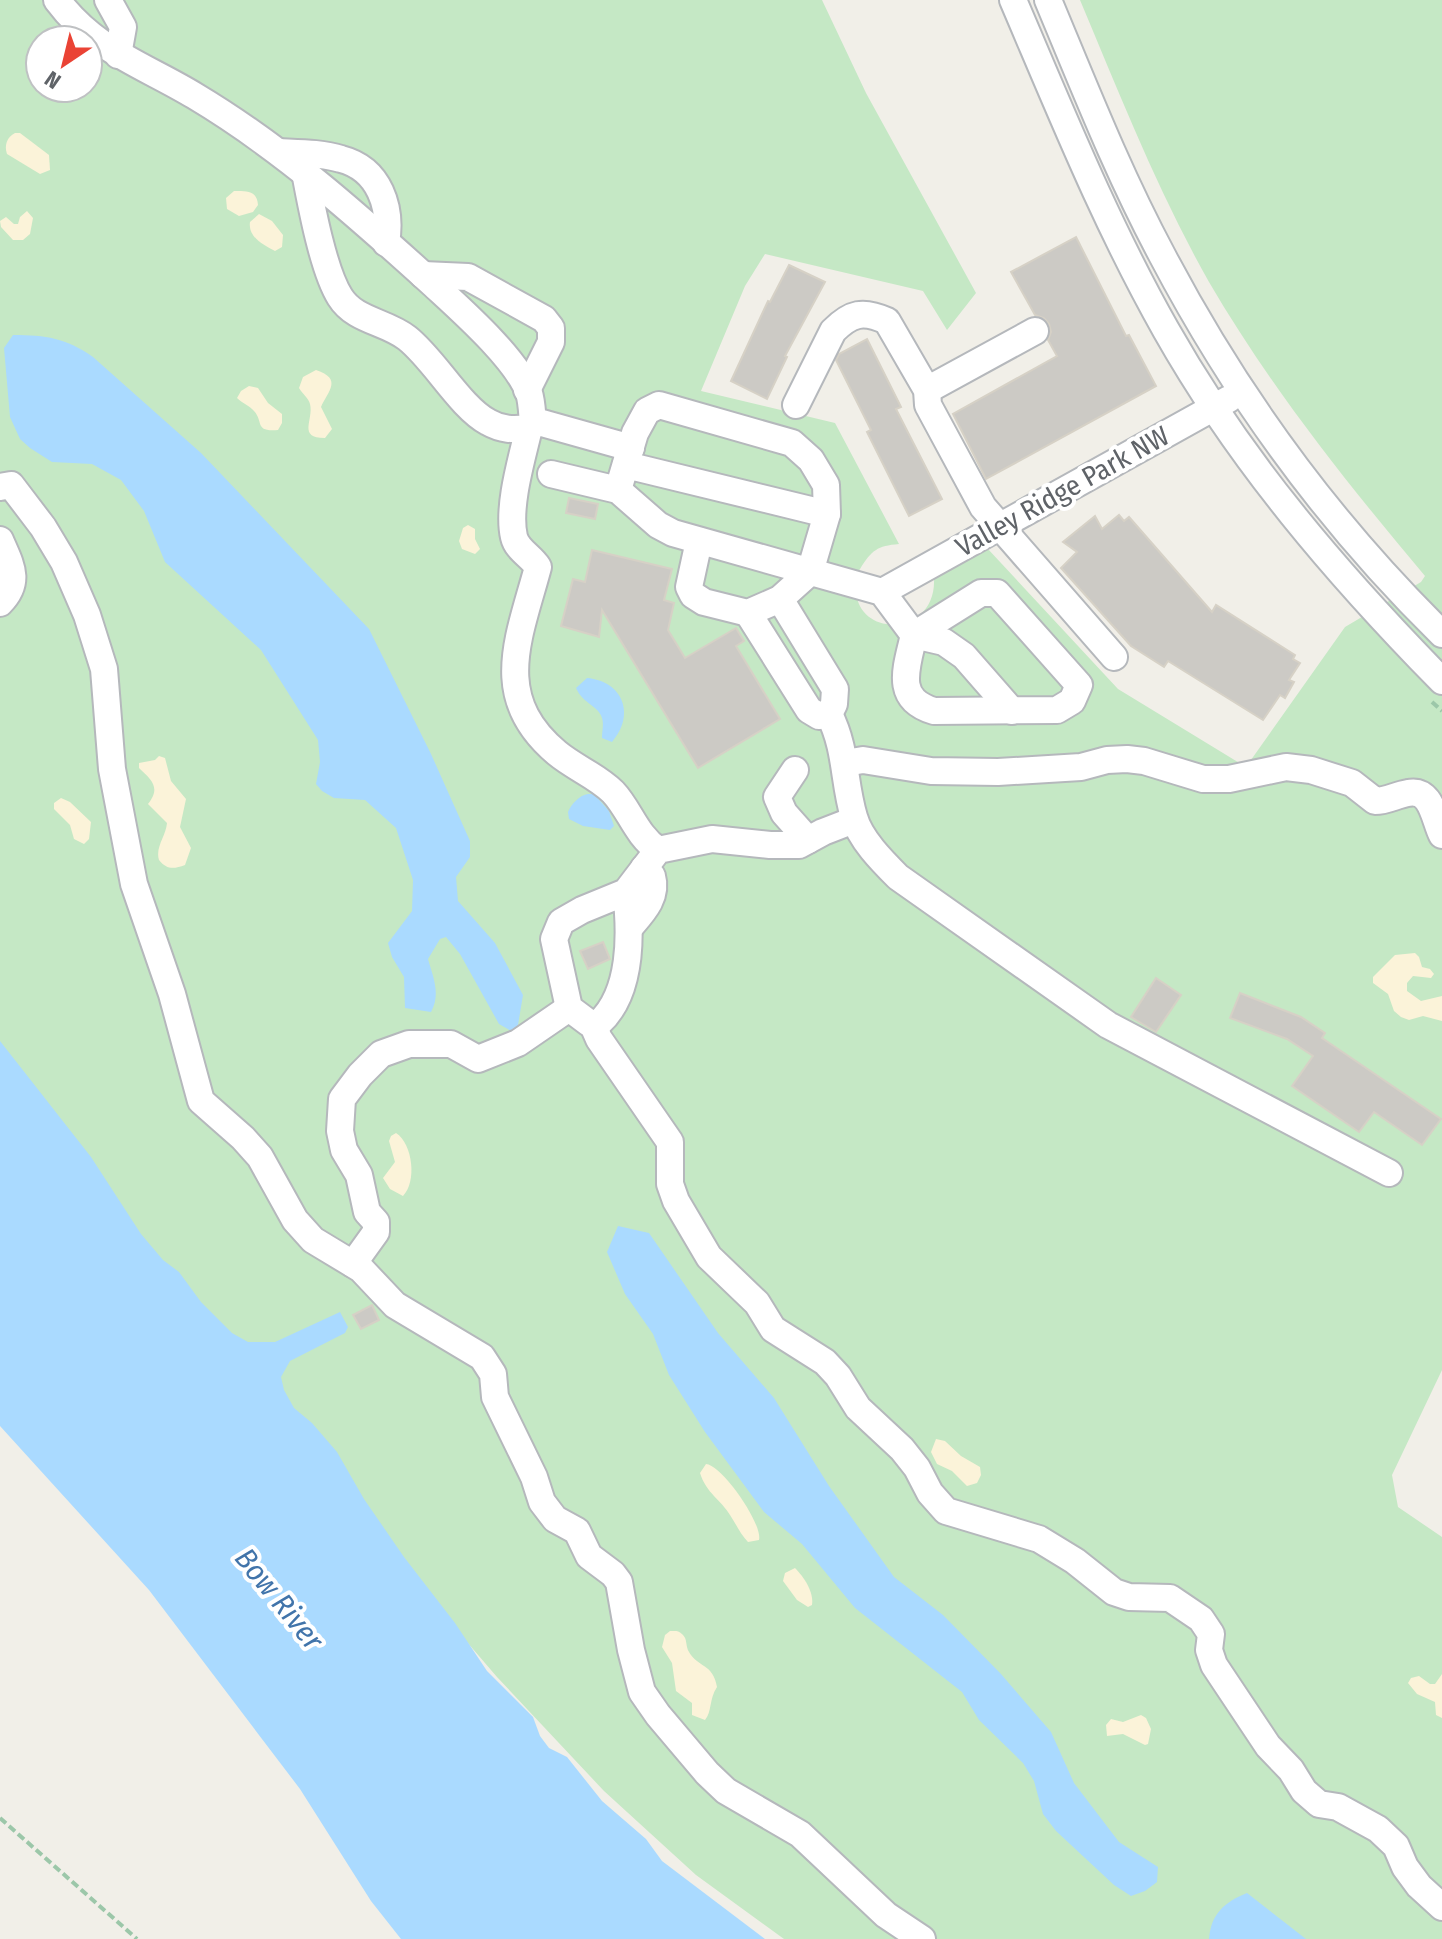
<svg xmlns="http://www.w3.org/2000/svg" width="1442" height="1939" viewBox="0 0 1442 1939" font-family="'Fira Sans Condensed',sans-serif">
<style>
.green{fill:#c5e8c5;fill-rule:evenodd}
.sand{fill:#fbf3d9}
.water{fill:#aadaff}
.building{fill:#cccac5;stroke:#d6d1c6;stroke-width:2}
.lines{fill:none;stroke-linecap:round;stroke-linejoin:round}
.minor-casing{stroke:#b5b8bc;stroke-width:30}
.path{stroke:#9cc7a9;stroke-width:4;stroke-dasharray:8 4;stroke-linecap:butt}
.minor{stroke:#fff;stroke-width:26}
.labels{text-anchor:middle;stroke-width:8;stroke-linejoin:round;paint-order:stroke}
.street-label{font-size:28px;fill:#5f6368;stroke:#fff}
.water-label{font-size:30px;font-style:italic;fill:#4174aa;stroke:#fff}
</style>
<rect width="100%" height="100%" fill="#f1efe8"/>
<path class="green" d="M0,0h822l44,93 110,200 -29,37 -24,-39 -158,-37 -20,32 -44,105 134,32 64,121c-22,2 -27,6 -39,25 -6,8 -5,13 -4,23 4,47 81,44 78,-14l53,-30 131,141 128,78 99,-140 76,-45 4,-6c-79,-94 -154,-188 -216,-294 -51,-90 -89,-187 -129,-282h362v1370l-50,105 6,32 44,30v402h-658l-88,-64 -92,-84 -107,-114 -377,-439 -120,-155zM40,40h48v48h-48z"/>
<g class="sand">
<path d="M15,133h5l29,22 1,15 -10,4 -33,-20c-3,-9 0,-17 8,-21z"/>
<path d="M234,191c12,0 23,-1 24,14l-5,7 -14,4 -12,-7 -1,-11z"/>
<path d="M27,211l6,7 -3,16 -7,6h-10l-12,-13 -1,-6 6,-4 8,7h4l2,-7z"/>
<path d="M259,214l13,7 11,14 -1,12 -7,4c-12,-6 -27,-14 -25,-29z"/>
<path d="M316,370c27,9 12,21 5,37l11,22 -7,9c-28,0 -11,-18 -15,-34 -1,-5 -8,-11 -11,-16l4,-11z"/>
<path d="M249,386l9,2 10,15 14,11v9l-4,7c-24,2 -14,-8 -24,-19 -4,-5 -12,-8 -17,-13l4,-7z"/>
<path d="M468,525l7,4v10l5,10 -5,5 -13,-5 -3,-8 4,-13z"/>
<path d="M159,756l6,2 6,23 15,18 -6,28 11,21 -6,17c-11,4 -18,5 -26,-5 -4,-13 7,-24 8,-37l-19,-19c13,-16 4,-24 -9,-36v-5l16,-3z"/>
<path d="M61,798l9,4 21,20 -2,17 -5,5 -10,-5 -4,-14 -16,-16v-6z"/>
<path d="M1415,953l4,4 3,10 8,2 4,5 -3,4 -18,-2 -6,7v8l14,10 21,-5v25l-19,-5 -14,4 -8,-3 -7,-6 -6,-17 -15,-11v-6l22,-22z"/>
<path d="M396,1133c17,11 21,49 7,63l-13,-7 -7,-11 12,-16 -6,-21 2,-5z"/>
<path d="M936,1439l9,2 16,15 19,11 1,8 -4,8 -10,3 -15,-15 -15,-7 -6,-12z"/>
<path d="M706,1464c16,1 57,60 53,76l-11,2c-7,-7 -12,-18 -18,-27 -8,-14 -24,-22 -30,-42z"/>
<path d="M795,1568c9,9 19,24 17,37l-4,2 -11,-7 -14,-19 2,-8z"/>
<path d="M670,1631c5,0 8,-1 12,3 6,5 3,12 7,18 9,16 24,11 28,35 -8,12 -5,25 -12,33l-13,-5v-12l-16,-12 -4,-28 -10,-16 3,-12z"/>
<path d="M1442,1674v44l-6,-3 -1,-13 -18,-8 -9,-11 3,-5 8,-2 11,8h5z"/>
<path d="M1141,1715l5,3 5,11 -3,15 -3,1 -22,-11 -16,2 -1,-11 5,-6 12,3z"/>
</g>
<g class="water">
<path d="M13,335c33,0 53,3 80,22l108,96 168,176 62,125 39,87v16l-14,20 2,24 37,42 28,52 -5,30 -5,7 -14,-8 -39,-70 -14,-17 -6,2 -12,20c5,18 13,35 3,53l-26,-4 -1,-31 -12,-20 -4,-14 24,-32 1,-31 -17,-52 -31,-28 -31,-2 -12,-7 -6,-7 4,-22 -2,-22 -57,-90 -96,-88 -21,-51 -23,-31 -29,-16 -40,-2 -22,-14 -10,-9 -10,-22 -6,-69z"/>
<path d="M587,678c36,3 49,37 25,64l-10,-4c0,-7 2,-14 0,-20 -3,-12 -19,-14 -26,-30z"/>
<path d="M588,794h6l15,17 5,15 -4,4 -27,-4 -14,-7 -1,-7c3,-8 12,-17 20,-18z"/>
<path d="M0,1041l91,116 50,77 22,26 16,12 22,30 31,31 16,9h27l65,-30 8,15 -3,6 -55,28 -9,16 3,13 10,18 18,15 25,29 27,47 40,58 51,66 32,48 46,46 7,19 9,12 18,9 35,44 44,38 16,22 103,78h-364l-30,-38 -71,-112 -151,-199 -149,-164z"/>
<path d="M618,1226l31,7 69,100 56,65 55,88 65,91 49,38 58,59 50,58 23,51 45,59 39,25 -1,15 -12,9 -14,5 -17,-11 -58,-54 -13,-17 -9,-33 -11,-18 -44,-43 -17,-28 -107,-84 -53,-64 -38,-32 -59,-80 -36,-57 -16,-41 -28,-40 -18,-42z"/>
<path d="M1247,1893l59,46h-97c2,-26 16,-37 38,-46z"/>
</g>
<g class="building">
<path d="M1076,237l50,99 3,-1 27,51 -170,93 -33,-65 104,-58 -9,-16 3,-8 -2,-8 -5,-6 -9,-3 -24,-43z"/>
<path d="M789,265l36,17 -40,74 2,1 -20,42 -36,-18 37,-80 2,1z"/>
<path d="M867,339l34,68 -5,2 46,90 -33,17 -42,-84 4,-2 -35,-70 3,-6z"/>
<path d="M569,498l29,6 -3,15 -29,-6z"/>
<path d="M1119,515l5,6 5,-4 83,95 4,-7 79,50 -2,4 7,4 -11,17 5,2 -9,16 -5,-3 -17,25 -95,-59 -4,6 -33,-21 -70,-78 16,-16 -14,-10 32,-26 7,13z"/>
<path d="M592,550l80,19 -8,31 10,3 -6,27 17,28 51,-30 8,13 -8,5 44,73 -82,49 -96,-158 -3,27 -38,-11 12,-47 12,3z"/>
<path d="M603,942l7,17 -22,10 -8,-18z"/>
<path d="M1156,978l25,17 -25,37 -25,-15z"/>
<path d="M1240,993l61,24 24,16 -3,5 119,81 -19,26 -48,-33 -15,20 -67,-46 21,-30 -26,-17 -57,-21z"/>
<path d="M372,1305l7,15 -18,9 -8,-14z"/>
</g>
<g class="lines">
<g class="minor-casing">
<g id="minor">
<path d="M57,0c38,51 87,65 138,96 87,52 163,120 238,188 27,25 84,75 96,109 3,9 3,21 4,30"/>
<path d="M108,0l15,27 -5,28"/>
<path d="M1013,0c48,112 93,224 153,330 74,131 171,244 276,351"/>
<path d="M1048,0c36,86 70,173 114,255 73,139 168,269 280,379"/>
<path d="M279,152c21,1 43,1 62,7 39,10 51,49 45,84"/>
<path d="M305,172c6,32 18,98 35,125 15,24 45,24 67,41 27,21 53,69 81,84 14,8 25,8 41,6"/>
<path d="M423,275l45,2 76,42 7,9v14l-24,48"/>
<path d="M927,390l108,-59"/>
<path d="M796,405l37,-74c18,-18 30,-21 54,-10l40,69 1,15 55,102 131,150"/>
<path d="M631,448l-89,-25h-9l-4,5c-7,30 -22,79 -15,109 3,13 17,19 24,30 -19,71 -48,130 19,186 18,15 40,23 56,39 17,18 23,43 45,58"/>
<path d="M626,465l201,49"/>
<path d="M551,474l67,16 40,35 15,8 209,59 32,43c-8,34 -20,64 20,76l123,-1 15,-9 7,-16 -82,-92h-16l-67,42"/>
<path d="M0,487l11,-2 32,42 21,35 23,53 17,54 8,100 22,115 38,110 29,107 42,37 17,19 35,63 18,20 48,29 34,36 87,52 11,17 2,23 39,80 8,25 13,17 22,12 12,25 24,18 6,8 12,68 11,42 16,23 49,58 19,18 74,43 86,81 36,24"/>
<path d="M618,490l17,-57 12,-22 12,-6 133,38 19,17 15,25 1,29 -17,58 -30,27 -32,14 -44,-11 -11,-7 -4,-8 10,-46"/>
<path d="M0,540c10,24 22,41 0,63"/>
<path d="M882,592l347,-193"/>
<path d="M780,599l55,90 -1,15 -5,10"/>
<path d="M748,613l61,97 10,6 10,-2"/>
<path d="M914,635l30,7 20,14 48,55"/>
<path d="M829,714c18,36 14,66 25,103 6,22 28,44 44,60l210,148 281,148"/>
<path d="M845,763l18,-3 68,11 67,1 83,-5 26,-7 20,-1 17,2 59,18h26l57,-12 25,3 41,13 23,18c12,0 21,-6 33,-8 24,-5 26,26 34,42"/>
<path d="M795,770l-18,27 7,16 24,27"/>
<path d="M626,892c5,41 6,101 -27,131h-10l-20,-15 -15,-69 7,-17 21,-12 44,-18 32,-42 54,-11 58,6h29l24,-13 31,-12"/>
<path d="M630,927c13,-15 28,-30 22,-51l-8,-8"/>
<path d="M592,1023l7,16 71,103v42l6,17 33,56 48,46 16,26 52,33 13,14 20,32 44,41 15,19 13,25 16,18 93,28 36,22 39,31 15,5 41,1 31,21 10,15 -2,16 5,15 54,81 23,24 13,21 15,13 19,3 40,22 18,17 9,21 14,19 23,21"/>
<path d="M353,1264l23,-32v-10l-9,-10 -8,-37 -15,-25 -4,-19 2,-32 18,-24 21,-21 28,-10h42l27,15 40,-16 51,-35"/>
</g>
</g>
<g class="path">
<path d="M1432,702l10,9"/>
<path d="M0,1818l137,121"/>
</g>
<use href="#minor" class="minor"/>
</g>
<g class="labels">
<g class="street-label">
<text transform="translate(1062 491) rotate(-29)" y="10">Valley Ridge Park NW</text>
</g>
<g class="water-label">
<text transform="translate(279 1599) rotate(51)" y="10">Bow River</text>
</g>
</g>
<g transform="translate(64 64) rotate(215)"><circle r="38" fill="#ffffff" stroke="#bfc1c3" stroke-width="2"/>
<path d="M0-6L14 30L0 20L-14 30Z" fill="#ea4335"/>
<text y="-12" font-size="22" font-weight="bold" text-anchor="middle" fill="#5f6368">N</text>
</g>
</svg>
